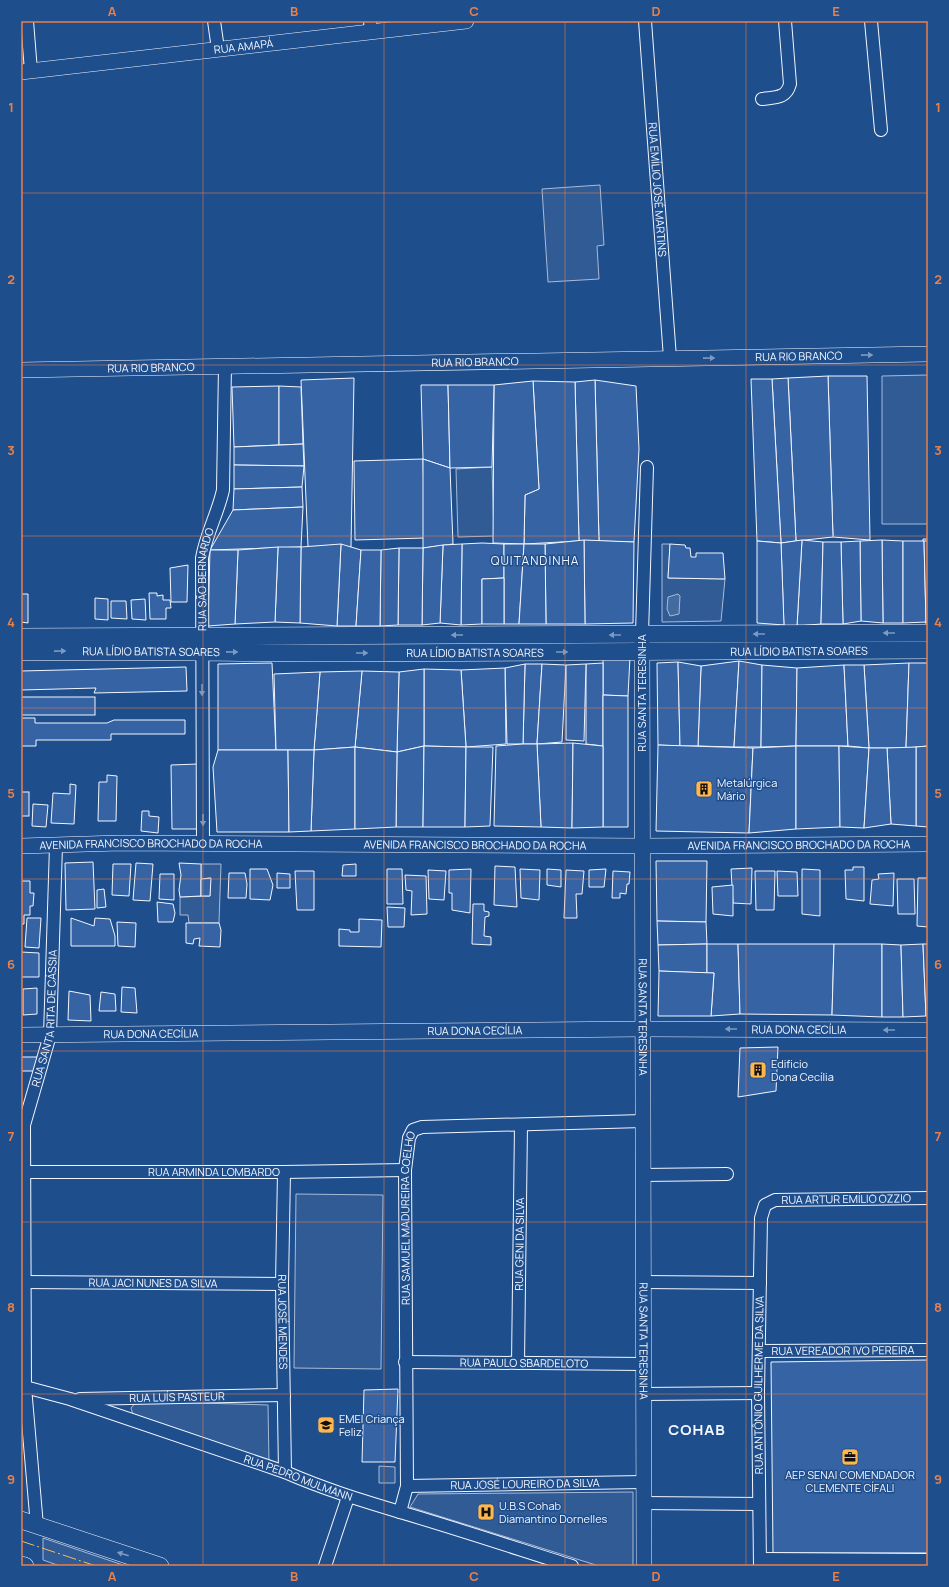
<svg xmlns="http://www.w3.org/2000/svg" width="949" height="1587" viewBox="0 0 949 1587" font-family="Manrope,sans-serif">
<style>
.green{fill:#305b95;stroke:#a8bbd7}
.water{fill:#446ba0;stroke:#a8bbd7}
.building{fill:#3563a3;stroke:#f2f6ff}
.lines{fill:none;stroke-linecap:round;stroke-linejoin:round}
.minor-casing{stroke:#f2f6ff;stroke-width:14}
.tertiary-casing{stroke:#f2f6ff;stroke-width:16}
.secondary-casing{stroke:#f2f6ff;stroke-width:18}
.minor{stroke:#1f4e8c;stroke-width:12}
.tertiary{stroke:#1f4e8c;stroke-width:15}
.secondary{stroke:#1f4e8c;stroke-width:17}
.power{stroke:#ffb74d;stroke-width:1;stroke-dasharray:14 3 2 3;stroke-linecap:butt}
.oneway{fill:#7e9ac0}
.grid{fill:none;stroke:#ea8049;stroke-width:1;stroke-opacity:0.55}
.labels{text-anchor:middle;stroke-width:3;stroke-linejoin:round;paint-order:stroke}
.street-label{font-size:11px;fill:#f2f6ff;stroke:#1f4e8c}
.poi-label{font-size:11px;fill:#f2f6ff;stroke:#1f4e8c;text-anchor:start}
.neighbourhood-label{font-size:12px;letter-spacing:1px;fill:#f2f6ff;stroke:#1f4e8c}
.district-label{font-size:15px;font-weight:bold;letter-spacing:1px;fill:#f2f6ff;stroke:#1f4e8c}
.neatline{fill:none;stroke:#ea8049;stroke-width:1.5}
.grid-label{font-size:13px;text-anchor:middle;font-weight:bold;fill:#ea8049}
</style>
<rect width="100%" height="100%" fill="#1f4e8c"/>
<g class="green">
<path d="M600,185l4,60 -7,1 2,33 -51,3 -6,-93z"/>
<path d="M928,375v149h-46v-148z"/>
<path d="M492,467l2,69 -36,1 -2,-68z"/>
<path d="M662,544h8l-2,34 57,1 -4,42 -59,1z"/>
<path d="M201,864h20l-2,59h-30l-1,-8h-8v-18l30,-1v-18l-9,1z"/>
<path d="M296,1194l87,1 -2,174 -87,-1z"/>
<path d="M137,1401l131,4 1,59 -135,-46 -3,-10z"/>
<path d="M379,1466l16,1v16h-16z"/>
<path d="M633,1492v74h-34l-189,-59 8,-13z"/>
<path d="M43,1538l83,28h-66l-17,-6z"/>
</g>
<path class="water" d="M678,594l2,2 -1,18 -9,2 -3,-7 1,-12z"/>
<g class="building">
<path d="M828,376h39l3,164 -37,-3z"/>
<path d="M828,376l5,161 -37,4 -8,-163z"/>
<path d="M354,378l-3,169h-43l-7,-167z"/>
<path d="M788,378l8,163 -15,2 -9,-164z"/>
<path d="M751,379h21l9,164 -24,-2z"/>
<path d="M595,380l41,6 3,63 -5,93 -35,-1z"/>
<path d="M595,380l4,161h-20l-4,-159z"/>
<path d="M533,381l42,1 4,159 -55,3 1,-49 14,-6z"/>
<path d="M533,381l6,108 -14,6 -1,49 -31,-1 1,-158z"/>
<path d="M421,385h27l2,83 -27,-9z"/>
<path d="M448,385h46l-2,82 -42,1z"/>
<path d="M279,386v59l-45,2 -2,-60z"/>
<path d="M279,386l22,1 2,57 -24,1z"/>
<path d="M303,444l1,22 -70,-1v-18z"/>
<path d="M423,459l2,79 -70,2 -1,-79z"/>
<path d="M423,459l27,9 3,76 -30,4z"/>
<path d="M234,465l70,1 -2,21 -68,2z"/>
<path d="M302,487l1,20 -70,3 1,-21z"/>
<path d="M303,507l-2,40 -91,3 23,-40z"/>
<path d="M923,539h5v84h-3z"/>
<path d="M584,540l50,2 -1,81 -48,1z"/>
<path d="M584,540l1,84h-39l-1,-80z"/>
<path d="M802,540l21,2 -2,82 -24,2z"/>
<path d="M802,540l-5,86 -13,2 -3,-85z"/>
<path d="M882,540l21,1v82h-20z"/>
<path d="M882,540l1,83 -22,-2 -1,-80z"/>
<path d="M757,541l24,2 3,82 -27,-2z"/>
<path d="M860,541l1,80 -18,3 -2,-82z"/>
<path d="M903,541h21l2,81 -23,1z"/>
<path d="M924,541h4v81h-2z"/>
<path d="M823,542h18l2,82h-22z"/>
<path d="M482,543l22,1v34l-22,1v45l-21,1 1,-81z"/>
<path d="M341,544l20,6 -5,76h-19z"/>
<path d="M341,544l-4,82 -37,-3 1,-76z"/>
<path d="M462,544l-1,81 -21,-2 3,-78z"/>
<path d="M504,544h20l-5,80h-15z"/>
<path d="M524,544h21l1,80h-27z"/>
<path d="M670,544l15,1 1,3h4l1,9h5v-4h27l2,26 -57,-1z"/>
<path d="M443,545l-3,78 -18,2 1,-77z"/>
<path d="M278,547h23l-1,76 -25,-1z"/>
<path d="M278,547l-3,75 -40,2 3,-74z"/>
<path d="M399,548h24l-1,77h-24z"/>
<path d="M399,548l-1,77 -18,1 1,-76z"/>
<path d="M210,550h28l-3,74 -27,2z"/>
<path d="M361,550h20l-1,76h-24z"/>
<path d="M188,565l-1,37h-16l-1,-34z"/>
<path d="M504,578v46h-22v-45z"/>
<path d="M149,593h8v3l6,-1v5h7l1,8h-5v11h-16z"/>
<path d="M21,594h7v29l-7,-1z"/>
<path d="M95,598l13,1v21l-13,-1z"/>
<path d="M145,599l1,21 -14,-1 -1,-19z"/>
<path d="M111,601h15l1,18 -16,-1z"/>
<path d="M603,656l27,1 -2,39 -25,-1z"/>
<path d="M739,661l-5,86 -36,-1 3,-80z"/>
<path d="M739,661l23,4 -1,82h-27z"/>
<path d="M678,662l2,84 -22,-1 -1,-82z"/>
<path d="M678,662l23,4 -3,80h-18z"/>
<path d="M272,663l4,87h-58v-86z"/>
<path d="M603,663v83l-17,-2v-80z"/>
<path d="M909,663l-3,85h-37l-5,-83z"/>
<path d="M909,663h19v83l-22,2z"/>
<path d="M525,664h17l-5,80h-14z"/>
<path d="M525,664l-2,80h-16l-2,-76z"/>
<path d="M542,664l24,1 -4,77 -25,2z"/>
<path d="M586,664l-2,77 -18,-1v-75z"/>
<path d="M762,665l35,3 -1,78 -35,1z"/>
<path d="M844,665l4,81h-52l1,-78z"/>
<path d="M844,665h20l5,83 -21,-2z"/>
<path d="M186,667l1,24 -93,2 2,-5 -75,2v-19z"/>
<path d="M505,668l1,76 -40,3 -5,-77z"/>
<path d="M424,669l37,1 5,77 -42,-1z"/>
<path d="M424,669v77l-27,6 2,-80z"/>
<path d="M362,671l37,1 -2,80 -42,-5z"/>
<path d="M362,671l-7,76 -41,3 6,-78z"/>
<path d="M320,672l-6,78h-38l-2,-76z"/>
<path d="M603,695l25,1v131h-25z"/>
<rect x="21" y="697" width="74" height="18"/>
<path d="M21,718h14v5h72l7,-3h71v14h-74v6h-75v6h-15z"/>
<path d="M573,743l-1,85 -31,-1 -4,-83z"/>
<path d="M573,743l30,3v81l-31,1z"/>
<path d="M523,744h14l4,83 -47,-1 2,-80z"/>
<path d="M658,745l95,3 -4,85 -93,-2z"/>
<path d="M424,746l-1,81h-27l1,-75z"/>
<path d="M424,746l42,1 -1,80h-42z"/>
<path d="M796,746v83l-47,4 4,-85z"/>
<path d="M796,746h43l1,81 -44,2z"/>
<path d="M839,746l30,2 -5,80 -24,-1z"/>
<path d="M928,746v81l-12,-1v-79z"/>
<path d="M355,747v82l-44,2 3,-81z"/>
<path d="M355,747l42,5 -1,75 -41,2z"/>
<path d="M466,747h27l-3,79 -25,1z"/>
<path d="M916,747v79l-25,-2 -4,-76z"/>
<path d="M869,748h18l4,76 -27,4z"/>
<path d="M218,750h70l1,82h-72l-4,-65z"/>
<path d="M288,750h26l-3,81 -22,1z"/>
<path d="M198,764l1,65h-27l-1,-64z"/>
<path d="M107,775l10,1 -1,45h-18l1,-39h8z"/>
<path d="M70,784l6,1 -2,39 -23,-1 2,-30 17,1z"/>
<rect x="21" y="792" width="8" height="24"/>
<path d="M33,804l15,1 -2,22 -14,-1z"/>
<path d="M142,811h7v5l10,1 -1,16 -17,-2z"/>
<path d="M656,861h51l-1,61 -49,-1z"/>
<path d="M93,862l2,47 -29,1 -1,-47z"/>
<path d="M136,863l17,1 -3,37 -17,-1z"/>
<path d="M179,863l22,1v32l-21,1 -1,-7 2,-15z"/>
<path d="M113,864h18l-2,32 -17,-1z"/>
<path d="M356,864v12h-14l1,-11z"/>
<path d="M495,866l20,1 2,40 -23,-2z"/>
<path d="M853,867h11v34l-18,-2 -1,-29h8z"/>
<path d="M752,868l-1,36 -18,-1 -2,-34z"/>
<path d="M250,869h17l6,16 -3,15 -20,-1z"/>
<path d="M387,869h15l1,35h-16z"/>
<path d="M471,869l-1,44 -18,-3v-17h-3v-23z"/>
<path d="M520,869l20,1 -1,30 -18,-2z"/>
<path d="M547,869l14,1v17l-14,-2z"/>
<path d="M606,869l-2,18h-15v-17z"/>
<path d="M802,869l18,1v46l-18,-2z"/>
<path d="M428,870l18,1 -2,29 -15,-1z"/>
<path d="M566,870l18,1 -2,23h-6l1,24h-13z"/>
<path d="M295,871h19v39h-17z"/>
<path d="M613,871l17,1 -1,12h-2l-1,10 -6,-1v5h-8z"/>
<path d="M755,871h20l-1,39h-18z"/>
<path d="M777,871l20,1 1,24h-20z"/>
<path d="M229,873h16l2,11 -1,14h-18z"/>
<path d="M277,873l13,1v14h-13z"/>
<path d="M894,873l-1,33 -23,-2 2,-24 7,-1 -1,-5z"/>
<path d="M160,874h14v26l-15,-1z"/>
<path d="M405,875l21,1 1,38 -16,1 1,-24 -6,-1z"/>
<path d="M211,878l-1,18h-9v-17z"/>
<path d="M918,878h10v49l-11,-1z"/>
<path d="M897,879h17l1,35h-17z"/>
<path d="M21,881h9v12h4l-1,13h-3v9h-6v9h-3z"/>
<path d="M733,885v31l-20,-2 -1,-27z"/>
<path d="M104,889l2,18 -9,1v-18z"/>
<path d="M157,902l16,2 2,9 -2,9h-15z"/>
<path d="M473,904h11v7l5,1v4l-4,1 -1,19 7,1v8l-19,-1z"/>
<path d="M387,907l18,1 -1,19h-16z"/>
<path d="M27,918h14l-2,30 -14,-1z"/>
<path d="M71,918l23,8 1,-8 15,1 5,17v10h-44z"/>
<path d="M359,919l23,1 -1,27 -42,-1v-17l11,1v2h9z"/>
<path d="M657,921l49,1 1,22 -49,1z"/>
<path d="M117,922l19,1 -1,24 -17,-1z"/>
<path d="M186,923h33l2,7 -1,17 -21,-1 1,-8 -6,1 -1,5 -7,-1z"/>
<path d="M707,944v29l-48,-2 -1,-26z"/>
<path d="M707,944h31l2,70 -29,2 3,-43h-7z"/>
<path d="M738,944h96l-2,71 -92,-1z"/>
<path d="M834,944h48v73l-50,-2z"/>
<path d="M882,944l19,1 2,72h-21z"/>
<path d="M923,944l3,72 -23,1 -2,-72z"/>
<path d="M923,944h5v72h-2z"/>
<path d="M21,952l18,1v24h-18z"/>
<path d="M659,971l55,2 -3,43h-53z"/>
<path d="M122,987l13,1 2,25 -16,-1z"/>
<path d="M37,988v26l-14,1v-26z"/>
<path d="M69,991l21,4 1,26 -23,-1z"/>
<path d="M101,992l14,2 1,17h-17z"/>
<path d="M778,1047l-2,44 -38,6 2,-49z"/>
<path d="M21,1057h17l-1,14h-16z"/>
<path d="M928,1360v193h-155l-2,-191z"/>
<path d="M398,1389l-3,73h-33l2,-72z"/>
</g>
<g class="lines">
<g class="minor-casing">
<g id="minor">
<path d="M27,21l4,50"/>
<path d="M214,21l4,28"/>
<path d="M370,21l1,11"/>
<path id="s1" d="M645,21l25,337"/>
<path d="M871,21l10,109"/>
<path d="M762,99c13,-2 24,0 28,-15l-5,-63"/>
<path d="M642,634l5,-167"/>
<path id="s2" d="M203,844l-1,-286c4,-24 16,-45 21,-68l2,-124"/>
<path id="s3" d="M24,1172h260l121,-2"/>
<path id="s4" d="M284,1172l-2,112 3,188"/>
<path d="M643,1175l84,-1"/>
<path id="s5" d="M24,1282l258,2"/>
<path d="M643,1282l117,1"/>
<path id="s6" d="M759,1351l169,-1"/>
<path id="s7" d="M405,1362l238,2"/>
<path id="s8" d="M518,1363l3,-238"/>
<path id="s9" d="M25,1387l45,12 215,73c39,17 75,28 115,40 58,17 115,36 172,54"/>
<path d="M643,1394l115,-1"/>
<path id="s10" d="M80,1399l204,-4"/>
<path id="s11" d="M407,1486l236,-4"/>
<path d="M643,1503l116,1"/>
<path id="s12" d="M400,1512l7,-26 -2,-316 4,-32 4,-8 9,-3 221,-6"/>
<path id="s13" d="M37,1526l-12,-139 -1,-262 26,-90 6,-189"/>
<path d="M760,1559l168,1"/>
<path d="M325,1566l23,-69"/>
<path id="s14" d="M760,1566l-2,-173 3,-175 4,-13 10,-5 153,-2"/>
</g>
</g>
<g class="tertiary-casing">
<g id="tertiary">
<path id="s15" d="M21,72l445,-51"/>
<path id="s16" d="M21,370l907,-16"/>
<path id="s17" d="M642,641l2,925"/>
<path id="s18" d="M21,846l99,-3 523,3 285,-2"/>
<path id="s19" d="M21,1035l622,-6 285,1"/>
</g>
</g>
<g class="secondary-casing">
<g id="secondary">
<path d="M21,637l907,-4"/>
<path id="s20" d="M21,652c109,-2 219,1 328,1 193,0 386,-1 579,-3"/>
<path d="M21,1520l139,46"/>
<path d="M21,1565l4,1"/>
</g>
</g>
<use href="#minor" class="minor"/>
<use href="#tertiary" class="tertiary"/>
<use href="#secondary" class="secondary"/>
<path class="power" d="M21,1541l75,25"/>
</g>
<defs><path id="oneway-solid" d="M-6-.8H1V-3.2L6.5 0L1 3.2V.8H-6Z"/></defs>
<g class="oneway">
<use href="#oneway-solid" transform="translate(867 355) rotate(-1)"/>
<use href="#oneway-solid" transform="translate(709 358) rotate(-1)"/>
<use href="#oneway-solid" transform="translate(889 633) rotate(180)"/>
<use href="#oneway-solid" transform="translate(759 634) rotate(180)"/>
<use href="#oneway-solid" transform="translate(457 635) rotate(180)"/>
<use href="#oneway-solid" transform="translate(615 635) rotate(180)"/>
<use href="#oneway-solid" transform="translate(60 651) rotate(-1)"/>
<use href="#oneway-solid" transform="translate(232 652) rotate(1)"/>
<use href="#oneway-solid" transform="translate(562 652)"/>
<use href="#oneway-solid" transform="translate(362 653)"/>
<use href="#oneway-solid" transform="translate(202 690) rotate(90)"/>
<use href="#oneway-solid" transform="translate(203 820) rotate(90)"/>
<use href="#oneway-solid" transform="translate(731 1029) rotate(-180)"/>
<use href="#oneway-solid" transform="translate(889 1030) rotate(-180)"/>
<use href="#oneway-solid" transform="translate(123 1554) rotate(-162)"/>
</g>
<path class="grid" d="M203,21v1545M384,21v1545M565,21v1545M746,21v1545M21,193h907M21,365h907M21,536h907M21,708h907M21,879h907M21,1051h907M21,1222h907M21,1394h907"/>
<defs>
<g id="building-square" transform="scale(0.9)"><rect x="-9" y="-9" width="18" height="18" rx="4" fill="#ffb74d" stroke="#1f4e8c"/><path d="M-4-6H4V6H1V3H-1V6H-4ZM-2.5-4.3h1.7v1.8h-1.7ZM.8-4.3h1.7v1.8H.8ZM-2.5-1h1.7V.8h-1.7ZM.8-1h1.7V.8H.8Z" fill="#111"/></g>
<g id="school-square" transform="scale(0.9)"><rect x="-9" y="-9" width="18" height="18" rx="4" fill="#ffb74d" stroke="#1f4e8c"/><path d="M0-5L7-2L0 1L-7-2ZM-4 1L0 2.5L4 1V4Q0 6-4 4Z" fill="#111"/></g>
<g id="office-square" transform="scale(0.9)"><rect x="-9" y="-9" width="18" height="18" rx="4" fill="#ffb74d" stroke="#1f4e8c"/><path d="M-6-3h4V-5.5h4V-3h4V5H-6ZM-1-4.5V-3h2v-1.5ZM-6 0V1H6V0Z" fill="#111"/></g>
<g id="hospital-square" transform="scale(0.9)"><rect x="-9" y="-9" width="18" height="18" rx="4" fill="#ffb74d" stroke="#1f4e8c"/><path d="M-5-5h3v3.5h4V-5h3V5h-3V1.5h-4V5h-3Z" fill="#111"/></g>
</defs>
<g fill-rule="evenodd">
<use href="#building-square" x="704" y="789"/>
<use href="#building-square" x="758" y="1070"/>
<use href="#school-square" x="326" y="1425"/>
<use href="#office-square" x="850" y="1457"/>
<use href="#hospital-square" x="486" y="1512"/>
</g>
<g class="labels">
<g class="street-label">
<text dy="4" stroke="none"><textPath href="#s15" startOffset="224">RUA AMAPÁ</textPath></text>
<text dy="4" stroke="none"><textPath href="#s1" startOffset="169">RUA EMÍLIO JOSÉ MARTINS</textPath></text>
<text dy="4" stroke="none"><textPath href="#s16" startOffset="778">RUA RIO BRANCO</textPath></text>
<text dy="4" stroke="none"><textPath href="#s16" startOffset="454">RUA RIO BRANCO</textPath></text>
<text dy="4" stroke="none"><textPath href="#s16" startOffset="130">RUA RIO BRANCO</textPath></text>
<text dy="4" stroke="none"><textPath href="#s2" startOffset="265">RUA SÃO BERNARDO</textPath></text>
<text dy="4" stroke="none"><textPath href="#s20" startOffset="130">RUA LÍDIO BATISTA SOARES</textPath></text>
<text dy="4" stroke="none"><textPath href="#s20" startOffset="778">RUA LÍDIO BATISTA SOARES</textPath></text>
<text dy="4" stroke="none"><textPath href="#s20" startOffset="454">RUA LÍDIO BATISTA SOARES</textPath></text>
<text transform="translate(642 693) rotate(-90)" y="4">RUA SANTA TERESINHA</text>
<text dy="4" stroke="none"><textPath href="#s18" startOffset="130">AVENIDA FRANCISCO BROCHADO DA ROCHA</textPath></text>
<text dy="4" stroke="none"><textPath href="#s18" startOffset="454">AVENIDA FRANCISCO BROCHADO DA ROCHA</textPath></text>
<text dy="4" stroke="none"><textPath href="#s18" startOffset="778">AVENIDA FRANCISCO BROCHADO DA ROCHA</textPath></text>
<text dy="4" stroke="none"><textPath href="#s17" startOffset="376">RUA SANTA TERESINHA</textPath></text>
<text dy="4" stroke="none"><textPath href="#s13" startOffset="511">RUA SANTA RITA DE CÁSSIA</textPath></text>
<text dy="4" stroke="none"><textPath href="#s19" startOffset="778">RUA DONA CECÍLIA</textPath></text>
<text dy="4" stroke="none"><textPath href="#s19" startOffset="454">RUA DONA CECÍLIA</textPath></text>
<text dy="4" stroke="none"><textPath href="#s19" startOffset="130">RUA DONA CECÍLIA</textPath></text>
<text dy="4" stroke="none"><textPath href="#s3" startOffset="190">RUA ARMINDA LOMBARDO</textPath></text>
<text dy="4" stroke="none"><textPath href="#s14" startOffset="444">RUA ARTUR EMÍLIO OZZIO</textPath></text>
<text dy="4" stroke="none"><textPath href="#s12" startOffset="295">RUA SAMUEL MADUREIRA COELHO</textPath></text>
<text dy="4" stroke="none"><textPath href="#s8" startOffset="119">RUA GENI DA SILVA</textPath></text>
<text dy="4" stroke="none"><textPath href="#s5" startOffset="129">RUA JACI NUNES DA SILVA</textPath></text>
<text dy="4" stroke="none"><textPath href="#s4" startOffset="150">RUA JOSÉ MENDES</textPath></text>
<text dy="4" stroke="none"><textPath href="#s17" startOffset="700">RUA SANTA TERESINHA</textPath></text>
<text dy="4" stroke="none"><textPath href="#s6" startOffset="84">RUA VEREADOR IVO PEREIRA</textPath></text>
<text dy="4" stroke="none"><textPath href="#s7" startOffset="119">RUA PAULO SBARDELOTO</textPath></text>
<text dy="4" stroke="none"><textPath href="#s14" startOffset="181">RUA ANTÔNIO GUILHERME DA SILVA</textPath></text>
<text dy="4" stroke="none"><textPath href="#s10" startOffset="97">RUA LUÍS PASTEUR</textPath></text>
<text dy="4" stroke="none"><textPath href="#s9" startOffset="288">RUA PEDRO MULMANN</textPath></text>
<text dy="4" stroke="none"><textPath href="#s11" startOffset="118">RUA JOSÉ LOUREIRO DA SILVA</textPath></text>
</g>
<g class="poi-label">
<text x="717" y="787">Metalúrgica<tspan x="717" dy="13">Mário</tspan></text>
<text x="771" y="1068">Edificio<tspan x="771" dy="13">Dona Cecília</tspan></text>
<text x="339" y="1423">EMEI Criança<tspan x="339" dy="13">Feliz</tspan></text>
<text x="850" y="1479" text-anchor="middle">AEP SENAI COMENDADOR<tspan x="850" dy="13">CLEMENTE CÍFALI</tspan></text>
<text x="499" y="1510">U.B.S Cohab<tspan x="499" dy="13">Diamantino Dornelles</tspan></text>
</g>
<g class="neighbourhood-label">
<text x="535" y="565">QUITANDINHA</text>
</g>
<g class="district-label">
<text x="697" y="1435">COHAB</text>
</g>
</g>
<rect width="949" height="1587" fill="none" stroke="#1f4e8c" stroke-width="44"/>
<rect x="22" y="22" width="905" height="1543" class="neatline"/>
<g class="grid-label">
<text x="112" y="16">A</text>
<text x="294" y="16">B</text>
<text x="474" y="16">C</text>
<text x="656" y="16">D</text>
<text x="836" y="16">E</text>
<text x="11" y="112">1</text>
<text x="938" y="112">1</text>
<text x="11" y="284">2</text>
<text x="938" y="284">2</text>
<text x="11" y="455">3</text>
<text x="938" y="455">3</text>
<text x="11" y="627">4</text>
<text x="938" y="627">4</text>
<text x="11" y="798">5</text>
<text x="938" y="798">5</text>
<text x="11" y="969">6</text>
<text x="938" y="969">6</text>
<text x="11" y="1141">7</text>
<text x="938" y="1141">7</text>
<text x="11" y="1312">8</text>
<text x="938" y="1312">8</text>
<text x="11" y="1484">9</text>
<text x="938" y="1484">9</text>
<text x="112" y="1581">A</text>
<text x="294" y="1581">B</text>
<text x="474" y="1581">C</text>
<text x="656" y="1581">D</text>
<text x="836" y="1581">E</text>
</g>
</svg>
